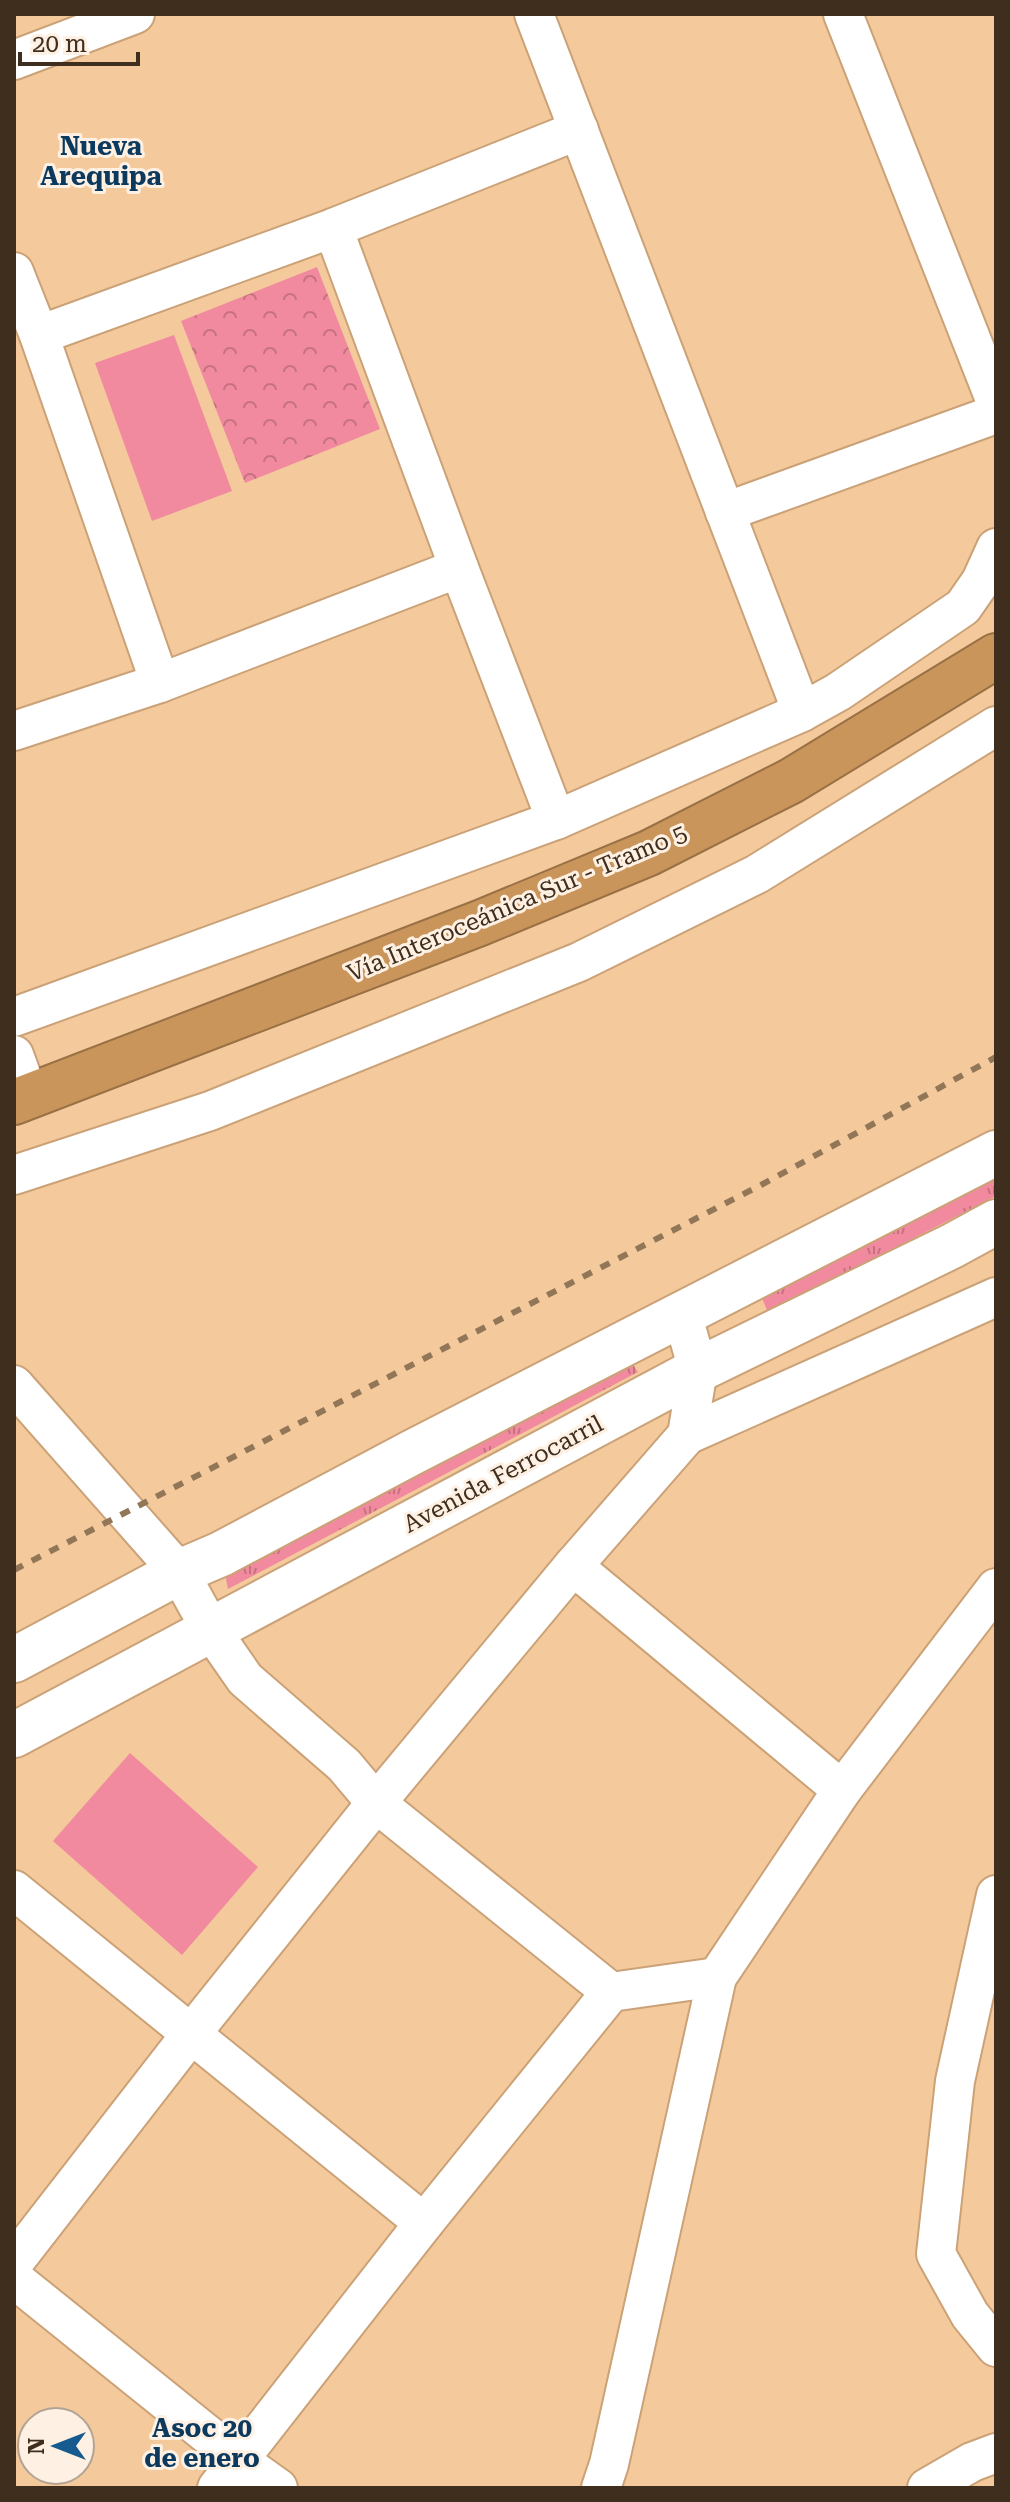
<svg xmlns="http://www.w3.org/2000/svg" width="1010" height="2502" viewBox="0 0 1010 2502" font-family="'Roboto Serif',serif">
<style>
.grass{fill:url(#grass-tufts)}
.park{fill:url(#park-crowns)}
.garden{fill:#f18a9f}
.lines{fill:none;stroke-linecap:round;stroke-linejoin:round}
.street-casing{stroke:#cba277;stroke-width:42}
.secondary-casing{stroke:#cba277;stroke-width:48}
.highway-casing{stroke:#997145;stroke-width:48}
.street{stroke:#fff;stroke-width:38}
.secondary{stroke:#fff;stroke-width:44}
.highway{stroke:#ca955b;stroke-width:44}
.rail{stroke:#927658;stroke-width:6;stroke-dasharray:10 10;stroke-linecap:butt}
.labels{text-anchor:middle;stroke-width:6;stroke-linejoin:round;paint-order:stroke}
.street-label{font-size:24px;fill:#3f2e1d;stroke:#fef1e4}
.neighbourhood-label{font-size:26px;font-weight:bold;fill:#0c3a5f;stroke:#fef1e4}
</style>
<defs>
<pattern id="grass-tufts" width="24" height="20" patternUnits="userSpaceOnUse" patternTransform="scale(2)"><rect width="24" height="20" fill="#f18a9f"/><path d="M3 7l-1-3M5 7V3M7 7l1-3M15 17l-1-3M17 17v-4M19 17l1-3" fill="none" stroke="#c57181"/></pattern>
<pattern id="park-crowns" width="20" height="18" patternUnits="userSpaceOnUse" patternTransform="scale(2)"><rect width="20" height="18" fill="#f18a9f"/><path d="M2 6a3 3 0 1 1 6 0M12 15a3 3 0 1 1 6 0" fill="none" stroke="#c57181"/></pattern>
</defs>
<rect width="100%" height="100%" fill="#f4ca9d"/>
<g class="grass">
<path d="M996,1176v20l-228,117 -6,-15z"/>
<path d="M630,1360l8,12 -410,217 -3,-15z"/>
</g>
<path class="park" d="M317,267l63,162 -135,54 -64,-162z"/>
<g class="garden">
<path d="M174,335l58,156 -80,30 -57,-158z"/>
<path d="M130,1753l128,114 -76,88 -129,-114z"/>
</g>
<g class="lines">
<g class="street-casing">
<g id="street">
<path d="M534,14l268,698"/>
<path d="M843,14l153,388"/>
<path d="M14,60l121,-46"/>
<path d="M333,228l126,340 97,252"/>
<path d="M14,272l25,63 121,348"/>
<path d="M39,335l294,-107 246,-98"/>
<path d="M725,512l271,-98"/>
<path d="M14,731l146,-48 299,-115"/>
<path d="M14,1017l542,-197 246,-108 36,-20 125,-85 18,-26 15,-33"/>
<path d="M14,1055l15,41"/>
<path d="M14,1175l196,-64 369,-149 178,-88 239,-148"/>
<path d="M14,1385l165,187 32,58 34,49 99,86 32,38 235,189"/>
<path d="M687,1435l309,-138"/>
<path d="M573,1566l269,224"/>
<path d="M14,1890l410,333"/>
<path d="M996,1895l-41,186 -19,173 34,61 26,32"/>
<path d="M14,2262l177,-228 185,-231 197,-237 114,-131 11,-65 -16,-57"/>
<path d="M14,2279l225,181 39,28"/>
<path d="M217,2488l207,-265 187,-231 106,-15"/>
<path d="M601,2488l8,-24 108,-487 125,-187 154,-202"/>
<path d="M927,2488l45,-26 24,-9"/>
</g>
</g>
<g class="secondary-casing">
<g id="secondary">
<path d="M14,1660l165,-88 42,-18 192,-102 583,-299"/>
<path d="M14,1735l684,-365 254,-124 44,-24"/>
</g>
</g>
<g class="highway-casing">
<path id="highway" d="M14,1102l466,-179 169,-70 142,-72 205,-125"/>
</g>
<use href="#street" class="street"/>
<use href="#secondary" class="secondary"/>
<use href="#highway" class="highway"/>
<path class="rail" d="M14,1570l747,-385 235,-128"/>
</g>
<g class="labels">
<g class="street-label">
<text transform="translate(517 903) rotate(-23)" y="8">Vía Interoceánica Sur - Tramo 5</text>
<text transform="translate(503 1474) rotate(-28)" y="8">Avenida Ferrocarril</text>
</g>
<g class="neighbourhood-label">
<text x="101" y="155">Nueva<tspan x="101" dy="30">Arequipa</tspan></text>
<text x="202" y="2437">Asoc 20<tspan x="202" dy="30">de enero</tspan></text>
</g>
</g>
<rect width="1010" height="2502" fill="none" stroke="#3f2e1d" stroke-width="32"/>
<g transform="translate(56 2446) rotate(270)"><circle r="38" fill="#fef1e4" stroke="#b2a394" stroke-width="2"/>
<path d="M0-6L14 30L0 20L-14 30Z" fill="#165a8f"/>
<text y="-12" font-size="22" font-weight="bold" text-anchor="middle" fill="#3f2e1d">N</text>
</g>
<path d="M20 52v12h118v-12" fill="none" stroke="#3f2e1d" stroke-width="4"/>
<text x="32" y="52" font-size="24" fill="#3f2e1d" stroke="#fef1e4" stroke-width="6" paint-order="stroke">20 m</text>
</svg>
